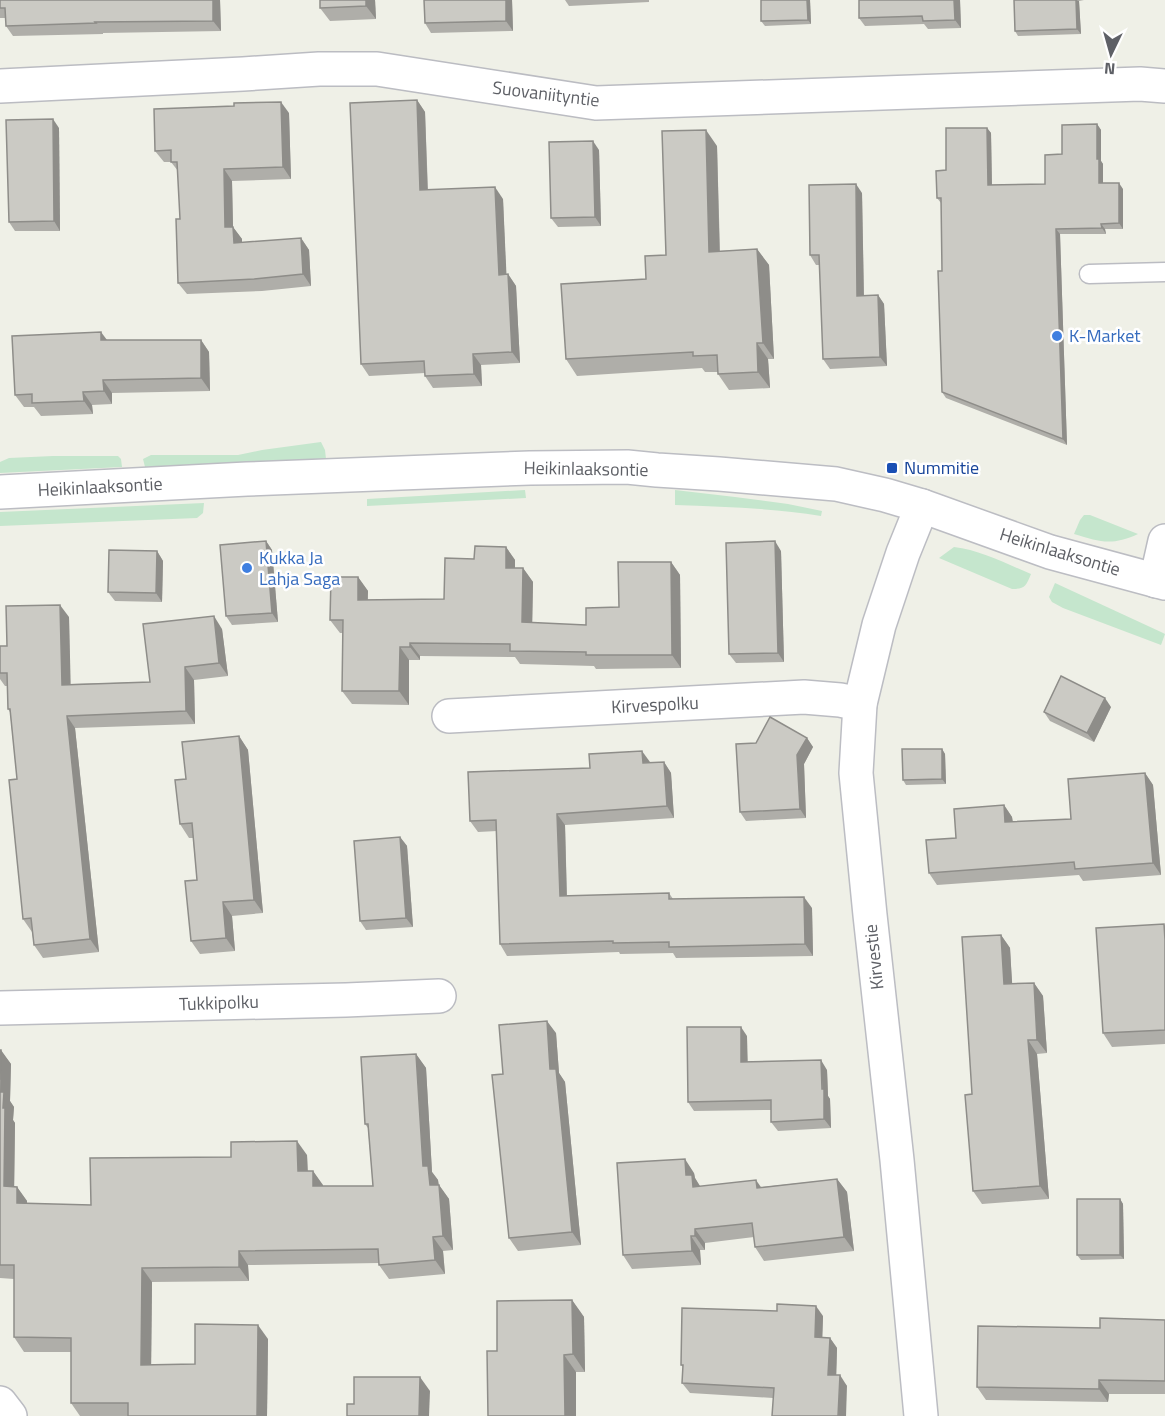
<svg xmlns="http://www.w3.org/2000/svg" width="1165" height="1416" viewBox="0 0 1165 1416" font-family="'Titillium Web',sans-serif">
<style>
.green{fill:#c5e6cd}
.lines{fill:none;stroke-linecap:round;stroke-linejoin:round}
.lane-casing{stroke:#bbbcc2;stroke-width:21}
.street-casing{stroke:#bbbcc2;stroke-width:36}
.secondary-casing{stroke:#bcbdc3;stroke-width:36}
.lane{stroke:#fff;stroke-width:18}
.street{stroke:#fff;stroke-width:33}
.secondary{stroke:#fff;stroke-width:33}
.wall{fill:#afaea9}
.shaded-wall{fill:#8e8d89}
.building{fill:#cbcac4;stroke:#8e8d89;stroke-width:1.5}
.shop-dot{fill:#3f7fe0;stroke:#fff;stroke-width:2}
.transit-dot{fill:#1a4fb4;stroke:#fff;stroke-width:2}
.labels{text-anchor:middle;stroke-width:5;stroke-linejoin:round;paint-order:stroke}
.street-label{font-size:18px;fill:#5e6066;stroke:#fff}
.shop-label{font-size:18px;fill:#366cbe;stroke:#fff;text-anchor:start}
.transit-label{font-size:18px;fill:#164399;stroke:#fff;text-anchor:start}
</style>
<rect width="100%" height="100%" fill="#eff0e7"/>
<g class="green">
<path d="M321,442l4,8 1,9 -181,8 -2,-8 8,-4h87l24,-5z"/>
<path d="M53,456h65l3,3 1,8 -122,6v-11l9,-4z"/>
<path d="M525,490l1,8 -159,8v-7z"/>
<path d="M675,490l60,7 53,7 34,7 -1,5c-48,-8 -97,-9 -146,-11z"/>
<path d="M204,503l-1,10 -6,5 -197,8v-14z"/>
<path d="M1084,515h6l48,19c-26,12 -38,8 -64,0l6,-14z"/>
<path d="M954,547c26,3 53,17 77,27 -5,12 -6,15 -19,15l-73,-31z"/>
<path d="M1055,583l106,49 4,2 -4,11 -98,-37 -11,-6 -3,-5z"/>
</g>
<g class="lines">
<g class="lane-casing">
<path id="lane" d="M1089,274l76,-2"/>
</g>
<g class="street-casing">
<g id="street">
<path d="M0,86l243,-12 76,-5h58l219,34 544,-19 25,2"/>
<path d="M1156,581l9,-40"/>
<path d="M449,716l355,-19 36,3 20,4"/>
<path d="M0,1008l346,-8 93,-4"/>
<path d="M0,1403l10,13"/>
</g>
</g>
<g class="secondary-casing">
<g id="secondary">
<path d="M0,492l247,-13 283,-11 97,-1 30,3 62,4 117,10 49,11 37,11 128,46 115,31"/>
<path d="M921,1416l-24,-256 -27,-245 -14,-142 4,-69 19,-79 24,-72 19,-47"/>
</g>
</g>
<use href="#lane" class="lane"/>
<use href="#street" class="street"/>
<use href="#secondary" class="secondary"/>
</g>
<g class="wall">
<path d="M0,0h220l1,31 -118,2v1l-90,2 -7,-10v-8h-6z"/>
<path d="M320,0h55l1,19 -46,2 -10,-13z"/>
<path d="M424,0h88l1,31 -82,2 -6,-10z"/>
<path d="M565,0h84v2l-80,4z"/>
<path d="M761,0h49l1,24 -46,2 -4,-5z"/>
<path d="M859,0h101l1,28 -33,1 -4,-5 -59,2 -6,-8z"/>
<path d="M1014,0h70l-5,1 2,33 -63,2 -3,-5z"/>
<path d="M417,100l8,12 3,78 75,9 3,75h2l8,12 4,77 -39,2 1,21 -49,2 -8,-12v-3l-56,3 -8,-12z"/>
<path d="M289,113l2,66 -59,2 1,46 9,12v4l59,-5 8,12 2,36 -49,5 -75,3 -9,-11 2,-64 -2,-48 -7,-9h-7l-9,-11z"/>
<path d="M1097,124l4,6v31l2,3v19l20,6v40h-18l1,5h-46l7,211 -121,-47 -4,-6v-121l-1,-68 -4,-5 9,-28 41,-42 4,5 1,52 53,-1 17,-30z"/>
<path d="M59,128l1,103h-45l-6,-9z"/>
<path d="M717,146l3,105 37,-2 12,16 5,94h-6l2,29 -41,2 -11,-16v-2h-13l-3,-4 -125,8 -11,-17 80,-80 20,-24z"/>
<path d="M599,150l2,76 -43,1 -7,-9z"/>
<path d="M862,193l2,103 14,-1 6,9 3,62 -57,3 -7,-10 -3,-94h-4l-6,-10z"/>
<path d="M107,340h94l8,12 1,39 -98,2v11l-20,1 1,9 -52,2 -7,-9h-10l-9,-12z"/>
<path d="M266,541l6,9 6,72 -46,3 -6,-9z"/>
<path d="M506,547l9,13v8h8l10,14 -1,41 54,2 33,-18 52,-45 9,13 1,93 -85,1 -2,-3 -74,-2 -5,-7 -95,-1v4h-11v45l-57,-1 -10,-13 1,-58h-3l-10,-13 28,-43 10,14v9l76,-1 30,-40z"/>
<path d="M157,551l6,10 -1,41 -47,-1 -7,-9z"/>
<path d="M781,551l3,111 -48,1 -7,-9z"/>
<path d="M69,617l1,67 80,-2 72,-53 6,47 -34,4 1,44 -120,4 24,224 -56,6 -9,-13 -2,-13 -9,-13 -6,-140 -7,-67 -2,-3 -1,-23h-2l-5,-7v-33h7z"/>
<path d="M1111,707l-17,35 -44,-21 -6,-9z"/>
<path d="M239,736l9,14 15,163 -31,3 3,35 -35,3 -9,-13 6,-61 -4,-42h-4l-9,-14z"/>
<path d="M807,738l6,9 -9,17 2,54 -60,3 -6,-9 16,-69z"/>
<path d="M942,749l3,5 1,30 -40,1 -3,-5z"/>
<path d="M650,762h14l7,11 3,45 -109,7 2,71 102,-3 4,6 139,9 1,48 -137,2 -3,-5 -53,1 -1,-2 -112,4 -7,-12 -3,-113 -19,1 -8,-11 120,-53z"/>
<path d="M1145,773l8,12 8,90 -78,6 -4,-6 -142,10 -8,-12 27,-35 48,-33 8,12 1,5 58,-3z"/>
<path d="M400,837l7,9 6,81 -47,3 -6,-9z"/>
<path d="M1164,924l1,2v118l-53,3 -9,-14z"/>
<path d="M1001,935l9,13 2,36 22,-1 9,13 4,57 -10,1 12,145 -67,5 -9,-13 -1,-97z"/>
<path d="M556,1033l3,40 6,9 16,163 -63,6 -9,-13 -6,-164z"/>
<path d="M747,1036v26l80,8 1,26 2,3 1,29 -53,3 -7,-9v-12l-77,1 -6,-9z"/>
<path d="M0,1050l11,14 -1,37 4,6 -1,13 2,3 -1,64h3l10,14v3l64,1 140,-48 76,-2 1,16h5l10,15h50l-5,-58 -3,-4 51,-70 10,14 6,104 6,8 1,5 10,14 4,51 -10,1 2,23 -56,5 -10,-14v-2l-131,2 1,16 -97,1 -1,83 44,-1 73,-25 -1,77h-187l-9,-13v-51h-47l-10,-15v-58l-14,-1z"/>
<path d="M694,1173l1,5 5,8 61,1 76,-8 10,13 7,59 -90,10 -9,-14 -1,-10 -49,6v7h-5l1,15 -69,4 -9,-14z"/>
<path d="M1120,1199l3,5 1,55 -43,1 -4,-5z"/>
<path d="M572,1300l12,17 1,55h-9l-79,-21z"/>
<path d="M823,1316l-1,22h8l7,10 -1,27 11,11 -74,12 -83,-5 -8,-10 1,-16 -2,-2z"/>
<path d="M1165,1320v74h-56l-1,8 -122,-2 -9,-13 123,-59z"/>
</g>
<g class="shaded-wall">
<path d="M213,0h7l1,31 -8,-10z"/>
<path d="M366,0h9l1,19 -10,-13z"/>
<path d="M506,0h6l1,31 -7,-10z"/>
<path d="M807,0h3l1,24 -3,-4z"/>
<path d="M954,0h6l1,28 -6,-8z"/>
<path d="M1076,0l3,1 2,33 -4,-5z"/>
<path d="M417,100l8,12 3,90 -8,-12z"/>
<path d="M281,102l8,11 2,66 -8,-12z"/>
<path d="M53,119l6,9 1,103 -6,-10z"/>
<path d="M1097,124l4,6v31l2,3v25l-4,-6 -2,-24z"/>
<path d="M987,128l4,5 1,58 -4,-6z"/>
<path d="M706,130l11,16 3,122 -11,-16z"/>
<path d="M593,141l6,9 2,76 -6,-9z"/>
<path d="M224,169l8,12 1,46 9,12v16l-8,-12 -9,-16z"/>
<path d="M1119,183l4,6v40l-4,-6z"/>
<path d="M856,184l6,9 2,112 -7,-9z"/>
<path d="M495,187l8,12 4,87 -8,-11z"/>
<path d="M1101,224l4,5 1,5 -4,-6z"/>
<path d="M1056,229l4,5 7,211 -4,-6z"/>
<path d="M301,238l8,12 2,36 -8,-12z"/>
<path d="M757,249l12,16 5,94 -11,-16z"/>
<path d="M508,274l8,12 4,77 -8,-11z"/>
<path d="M878,295l6,9 3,62 -7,-9z"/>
<path d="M101,332l9,12 -9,-4z"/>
<path d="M201,340l8,12 1,39 -9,-13z"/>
<path d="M757,343l11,16 2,29 -12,-16z"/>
<path d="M473,354l8,11 1,21 -8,-12z"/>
<path d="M103,380l9,13v11l-8,-13z"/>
<path d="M83,392l9,13 1,9 -9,-13z"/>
<path d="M266,541l6,9 6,72 -6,-9z"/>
<path d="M775,541l6,10 3,111 -6,-9z"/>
<path d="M506,547l9,13v22l-9,-14z"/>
<path d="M157,551l6,10 -1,41 -6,-9z"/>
<path d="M671,562l9,13 1,93 -9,-13z"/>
<path d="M523,568l10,14 -1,54 -10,-14z"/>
<path d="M358,577l10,14 -1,22 -9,-13z"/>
<path d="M60,605l9,12 2,80 -9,-12z"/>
<path d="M214,616l8,13 6,47 -9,-13z"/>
<path d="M410,643l10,13v4l-10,-13z"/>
<path d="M400,647l9,13v45l-10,-14z"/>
<path d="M185,667l9,13 1,44 -9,-13z"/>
<path d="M1105,698l6,9 -17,35 -7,-9z"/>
<path d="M67,716l8,12 24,224 -9,-13z"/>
<path d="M239,736l9,14 15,163 -9,-13z"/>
<path d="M807,738l6,9 -9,17 2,54 -6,-9 -3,-54z"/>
<path d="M942,749l3,5 1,30 -4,-5z"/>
<path d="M642,751l8,11 -7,1z"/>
<path d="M664,762l7,11 3,45 -7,-12z"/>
<path d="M1145,773l8,12 8,90 -8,-12z"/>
<path d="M1004,805l8,12 2,17 -9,-12z"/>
<path d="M557,814l8,11 2,82 -7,-11z"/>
<path d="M400,837l7,9 6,81 -7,-9z"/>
<path d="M804,897l8,11 1,48 -8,-12z"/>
<path d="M223,902l9,14 3,35 -9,-13z"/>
<path d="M1001,935l9,13 3,50 -9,-14z"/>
<path d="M1034,983l9,13 4,57 -10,-13z"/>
<path d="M547,1021l9,12 3,40 6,9 16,163 -9,-13 -22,-163z"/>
<path d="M741,1027l6,9 1,35 -7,-9z"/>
<path d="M1028,1040l9,14 12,145 -9,-13z"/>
<path d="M1,1050l10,14 -1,37 4,6 -1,13 2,3 -1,77 -10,-14 -1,-78 -3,-15z"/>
<path d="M416,1054l10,14 6,104 6,8 2,20 -10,-15 -7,-19z"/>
<path d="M821,1060l6,10 1,26 2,3 1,29 -7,-9z"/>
<path d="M297,1141l10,14 1,30 -10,-14z"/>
<path d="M685,1159l9,14 1,5 6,10 -8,-1 -7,-12z"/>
<path d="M313,1171l10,14v15l-10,-14z"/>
<path d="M837,1179l10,13 7,59 -10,-14z"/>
<path d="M756,1180l9,13 -8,-5z"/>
<path d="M439,1185l10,14 4,51 -10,-14z"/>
<path d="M17,1187l10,14v17l-10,-15z"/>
<path d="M1120,1199l3,5 1,55 -4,-4z"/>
<path d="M695,1229l10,14v7l-10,-14z"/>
<path d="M691,1236l9,14 1,15 -9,-14z"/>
<path d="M433,1237l10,14 2,23 -10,-14z"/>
<path d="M239,1251l9,14 1,16 -10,-14z"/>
<path d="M142,1268l10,14 -1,97 -10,-14z"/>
<path d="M572,1300l12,17 1,55 -12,-18z"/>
<path d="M816,1306l7,10 -1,32 -7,-11z"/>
<path d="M258,1325l10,14 -1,77h-10z"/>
<path d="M830,1338l7,10 -1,37 -8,-10z"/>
<path d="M564,1355l12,17v44h-11z"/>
<path d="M840,1375l7,11 -1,30h-8z"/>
<path d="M420,1377l10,14 -1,25h-10z"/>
<path d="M1099,1380l10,14 -1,8 -9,-13z"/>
</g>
<g class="building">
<path d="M0,0h213v21l-118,1 1,1 -90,3 -1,-18h-5z"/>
<path d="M320,0h46v6l-46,2z"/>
<path d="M424,0h82v21l-81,2z"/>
<path d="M761,0h46l1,20 -47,1z"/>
<path d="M859,0h95l1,20 -32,1 -1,-5 -63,2z"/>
<path d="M1014,0h62l1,29 -62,2z"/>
<path d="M417,100l3,90 75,-3 4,88 9,-1 4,78 -39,2 1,20 -49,2 -1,-15 -63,3 -11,-261z"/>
<path d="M281,102l2,65 -59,2 1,58h8l1,16 67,-5 2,36 -49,5 -76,4 -2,-64h4l-3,-57h-6v-12l-16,1 -1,-42 80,-3v-3z"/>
<path d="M53,119l1,102 -45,1 -3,-102z"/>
<path d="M1097,124v35h2v24h20v40l-18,1 1,4 -46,1 7,210 -121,-47 -4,-121h4l-1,-73h-4l-1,-27 10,-1v-42h41l1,57 57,-1v-29l17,-1v-29z"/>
<path d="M706,130l3,122 48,-3 6,94h-6l1,29 -40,2 -1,-19 -24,1v-4l-127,7 -5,-75 85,-5 -1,-23 21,-1 -4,-124z"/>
<path d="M593,141l2,76 -44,1 -2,-76z"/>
<path d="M856,184l1,112 21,-1 2,62 -57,2 -4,-104h-9l-1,-70z"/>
<path d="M101,332v8h100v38l-98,2 1,11 -21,1 1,9 -52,2v-9l-17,1 -3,-59z"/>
<path d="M266,541l6,72 -46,3 -6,-71z"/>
<path d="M775,541l3,112 -49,1 -3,-111z"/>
<path d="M475,546l31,1v21h17l-1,54 64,3v-17l33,-1 -1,-45h53l1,93h-86v-3l-76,-1v-7l-100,-1v4h-10l-1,44h-57l1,-71h-13l1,-43h27v23l86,-1 1,-41 29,1z"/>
<path d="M109,550l48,1 -1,42 -48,-1z"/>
<path d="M60,605l2,80 88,-3 -7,-58 71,-8 5,47 -34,4 1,44 -119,5 23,223 -56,6 -3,-27 -8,1 -14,-139 8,-1 -7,-70h-2l-1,-36h-7v-27h7l-1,-40z"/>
<path d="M1061,676l44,22 -18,35 -43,-21z"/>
<path d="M770,717l37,21 -10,17 3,54 -60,3 -4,-68 20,-1z"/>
<path d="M239,736l15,164 -31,2 3,36 -35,3 -6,-60 12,-1 -5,-57 -12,1 -5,-44 11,-1 -4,-37z"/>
<path d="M902,749h40v30l-39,1z"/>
<path d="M642,751l1,12 21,-1 3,44 -110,8 3,82 109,-3v6l135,-2 1,47 -136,3v-5l-56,1v-2l-113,3 -4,-124 -26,1 -2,-49 122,-4 -1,-14z"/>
<path d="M1145,773l8,90 -78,6 -1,-7 -145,11 -3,-33 30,-2 -2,-29 50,-4 1,17 66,-3 -3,-40z"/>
<path d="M400,837l6,81 -46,3 -6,-80z"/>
<path d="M1164,924l1,16v90l-62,3 -7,-105z"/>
<path d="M1001,935l3,49 30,-1 3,57h-9l12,146 -67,5 -8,-96 7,-1 -10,-157z"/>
<path d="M547,1021l3,48h6l16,163 -63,6 -17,-163 11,-1 -4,-49z"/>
<path d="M687,1027h54v35l80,-2 1,29h2v30l-53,3v-22l-83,2z"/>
<path d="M0,1050h1l-1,30z"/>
<path d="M416,1054l7,112h5l2,19h9l4,51 -10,1 2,23 -56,5 -1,-16 -139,2v16l-97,1 -1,97 54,-1v-40l63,1 -1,91h-129v-13h-57v-65l-57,-1v-72h-14v-173h4l-1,16h2l-1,78 13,1v16l74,2 -1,-47 141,-1v-15l66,-1 1,30h15v15h60l-5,-62h-3l-4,-67z"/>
<path d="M685,1159l1,16h6l1,12 63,-7 1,8 80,-9 7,58 -89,10 -3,-24 -57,6v7h-4l1,15 -69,4 -6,-92z"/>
<rect x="1077" y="1199" width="43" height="56"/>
<path d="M572,1300l1,54 -9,1 1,61h-77l-1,-65h10v-50z"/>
<path d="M777,1304l39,2 -1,31 15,1 -2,37h12l-2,41h-66l2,-28 -92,-5 1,-18h-2l1,-57 95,3z"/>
<path d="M1100,1318l65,2v61l-66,-1v9l-122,-2 1,-61 122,2z"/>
<path d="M354,1377h66l-1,39h-72v-12h7z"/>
</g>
<g class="shop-dot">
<circle cx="1057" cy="336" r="6"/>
<circle cx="247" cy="568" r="6"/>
</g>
<rect class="transit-dot" x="886" y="462" width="12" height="12" rx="3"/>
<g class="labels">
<g class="street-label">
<text transform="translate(546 94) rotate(7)" y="6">Suovaniityntie</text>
<text transform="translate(586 469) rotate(1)" y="6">Heikinlaaksontie</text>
<text transform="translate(100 487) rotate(-3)" y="6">Heikinlaaksontie</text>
<text transform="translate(1060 552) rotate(17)" y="6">Heikinlaaksontie</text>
<text transform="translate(655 705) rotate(-3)" y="6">Kirvespolku</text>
<text transform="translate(874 957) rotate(-96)" y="6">Kirvestie</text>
<text transform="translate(219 1003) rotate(-2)" y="6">Tukkipolku</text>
</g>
<g class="shop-label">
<text x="1069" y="342">K-Market</text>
<text x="259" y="564">Kukka Ja<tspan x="259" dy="21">Lahja Saga</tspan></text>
</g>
<g class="transit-label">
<text x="904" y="474">Nummitie</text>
</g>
</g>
<g transform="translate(1111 54) rotate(185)" stroke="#ffffff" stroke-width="4.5" paint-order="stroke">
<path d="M0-4.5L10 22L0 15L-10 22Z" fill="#5e6066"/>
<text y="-9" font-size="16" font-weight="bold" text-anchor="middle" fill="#5e6066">N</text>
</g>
</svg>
